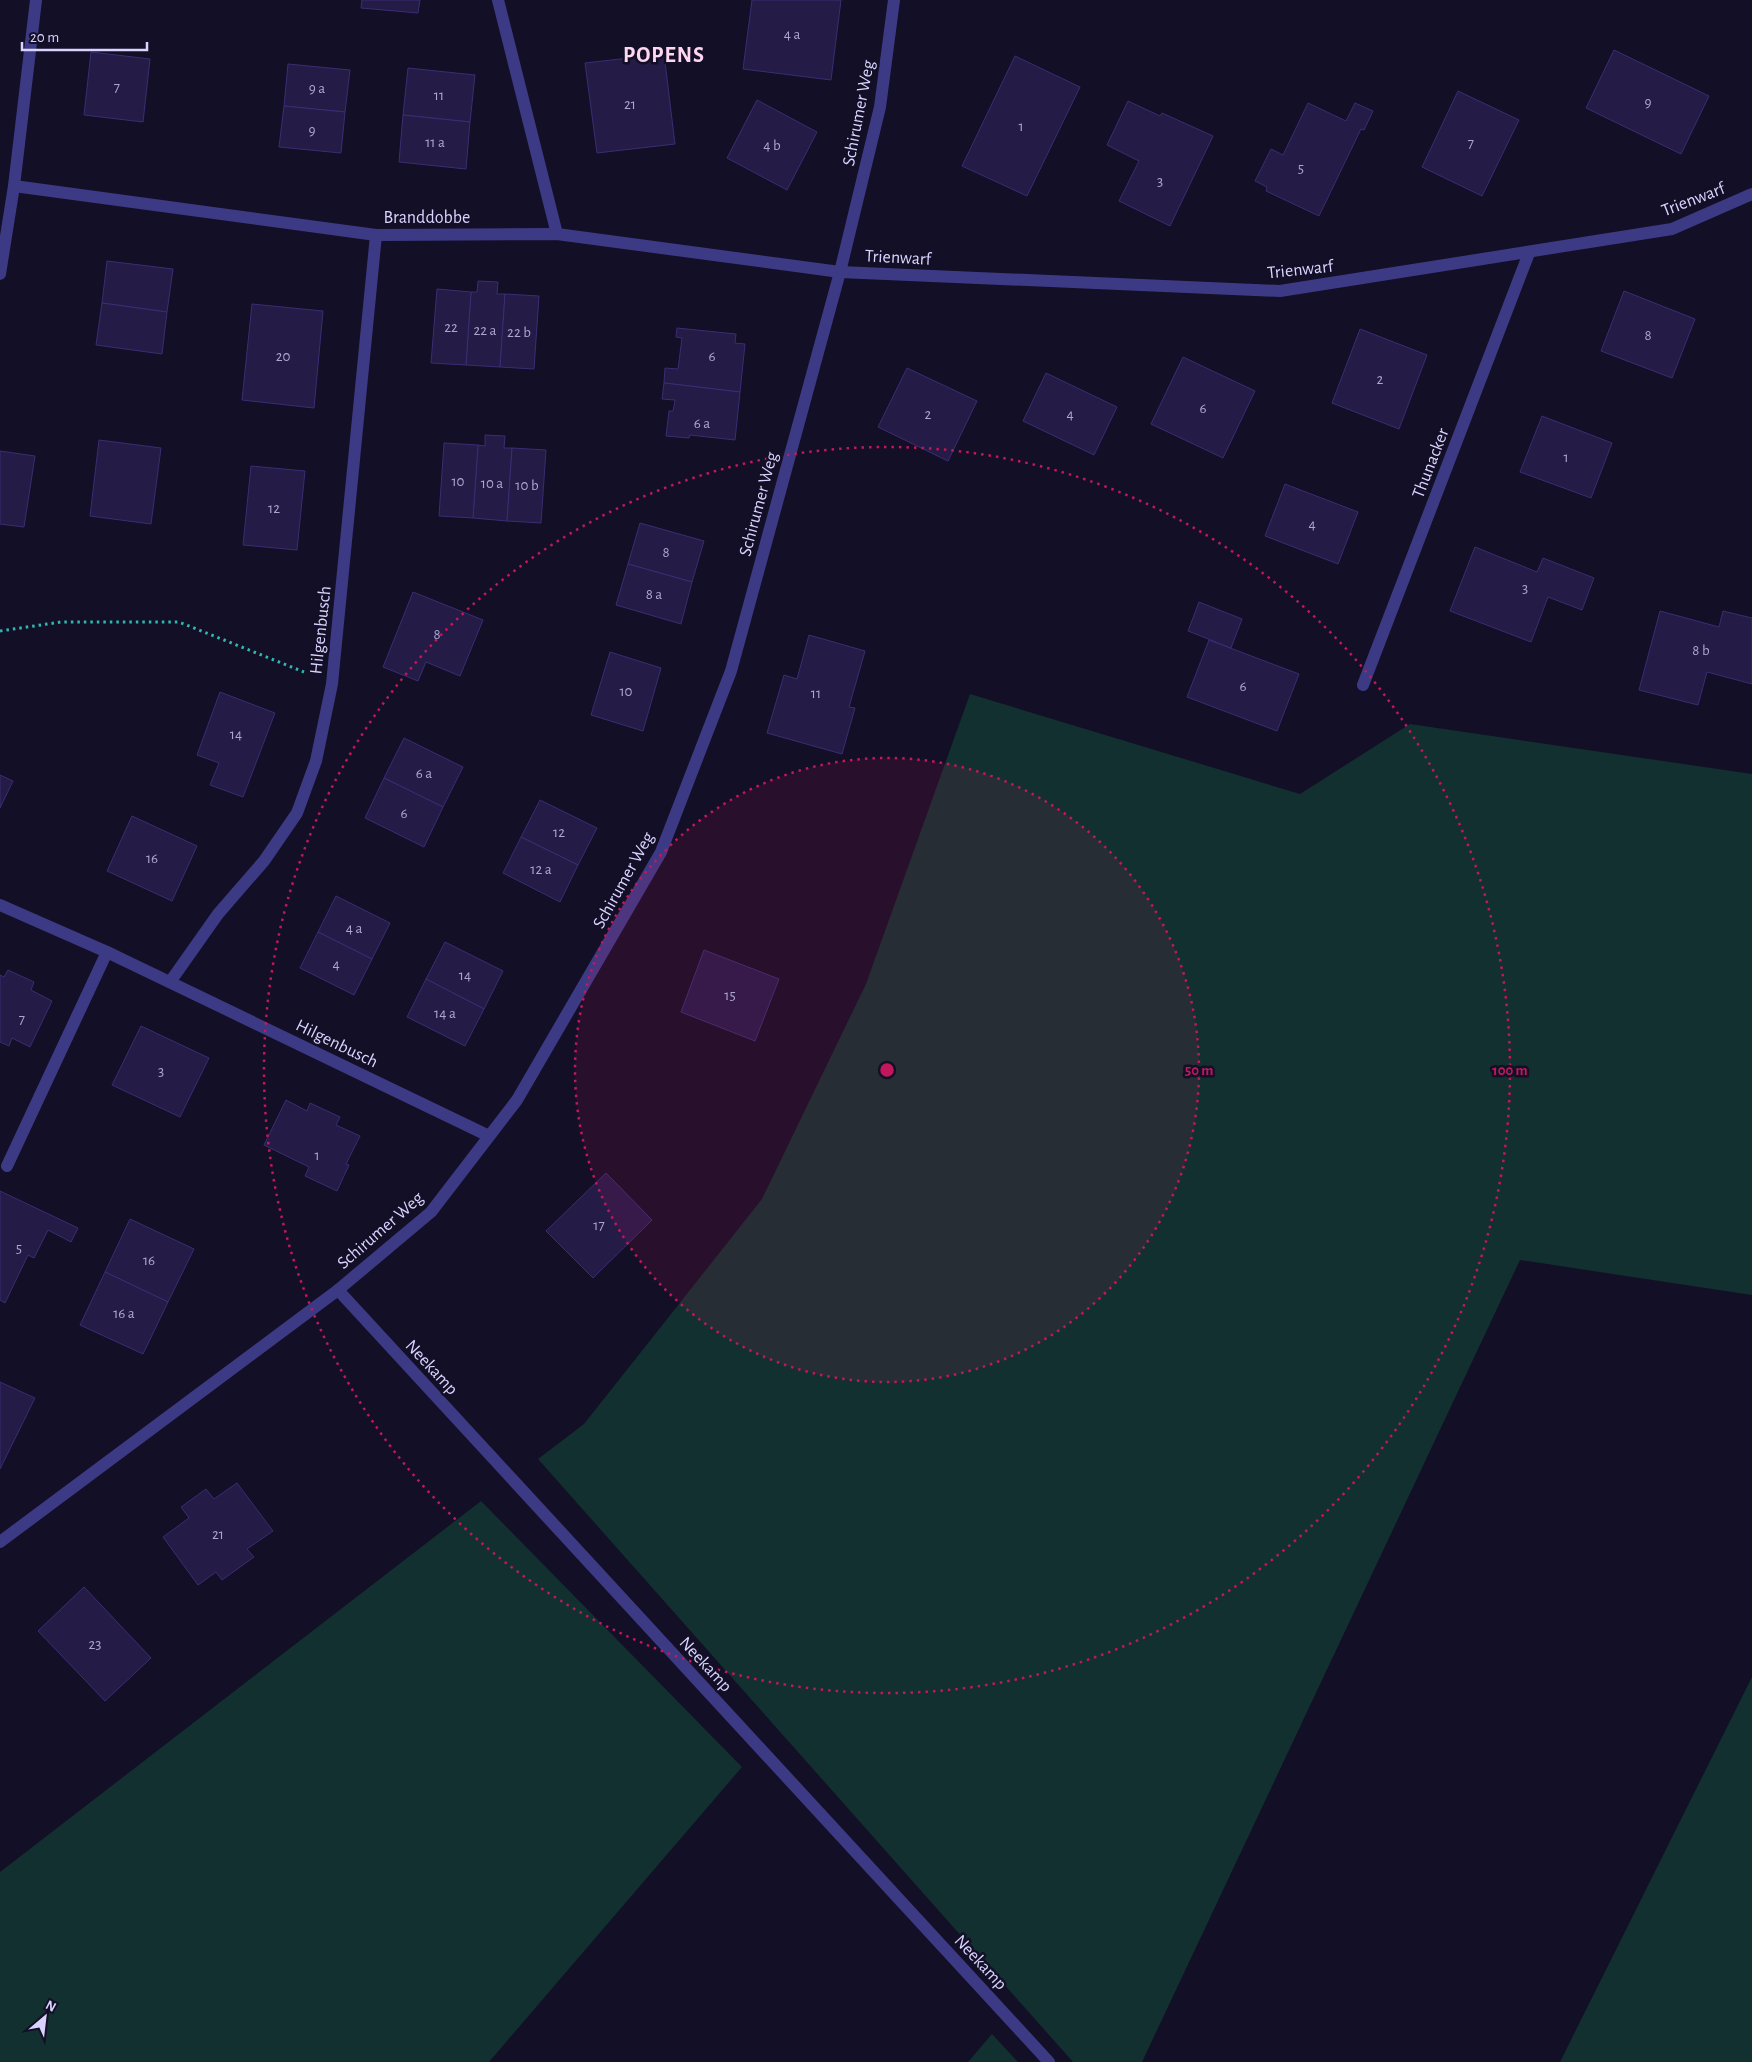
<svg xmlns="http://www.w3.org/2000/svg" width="1752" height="2062" viewBox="0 0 1752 2062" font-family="'Alegreya Sans',sans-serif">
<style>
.green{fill:#12302f}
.building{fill:#241b47;stroke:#3b2d73}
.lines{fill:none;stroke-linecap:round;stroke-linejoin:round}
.path{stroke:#2fb8b0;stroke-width:3;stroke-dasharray:2.5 4;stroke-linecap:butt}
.lane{stroke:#3d3a85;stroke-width:12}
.street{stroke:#3d3a85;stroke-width:12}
.ring{fill:none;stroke:#c2185b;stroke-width:2.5;stroke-dasharray:2.5 5}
.labels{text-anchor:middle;stroke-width:5;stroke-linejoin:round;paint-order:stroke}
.number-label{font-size:15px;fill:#aca6d1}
.street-label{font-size:18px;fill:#d9d4ff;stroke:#130f26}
.district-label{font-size:22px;font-weight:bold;letter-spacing:1px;fill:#ffd6f0;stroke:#130f26}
.centre{fill:#c2185b;stroke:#130f26;stroke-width:2.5}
.ring-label{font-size:15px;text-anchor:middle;font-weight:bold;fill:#c2185b;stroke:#130f26;stroke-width:5;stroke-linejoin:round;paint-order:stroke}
</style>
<rect width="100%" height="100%" fill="#130f26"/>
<g class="green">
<path d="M970,694l330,100 110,-70 342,50v521l-232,-35 -378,802h-69l-535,-603 46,-35 178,-225 104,-215z"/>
<path d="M481,1501l261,266 -253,295h-489v-190z"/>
<path d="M1752,1677v385h-192z"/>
<path d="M992,2034l26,28h-50z"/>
</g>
<g class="building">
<path d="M362,0h58l-2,13 -57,-5z"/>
<path d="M752,0h89l-10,80 -88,-11z"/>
<path d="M1614,50l95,46 -28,58 -95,-46z"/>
<path d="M91,52l59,7 -7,63 -59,-7z"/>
<path d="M664,54l11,90 -78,9 -12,-90z"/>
<path d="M1015,56l65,31 -53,109 -65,-30z"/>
<path d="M288,64l62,6 -5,42 -61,-6z"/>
<path d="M408,68l67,7 -5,47 -67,-7z"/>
<path d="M1458,91l61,29 -37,76 -60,-29z"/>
<path d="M757,100l60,32 -30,58 -60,-32z"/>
<path d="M1128,101l32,15 2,-3 51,23 -43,90 -51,-25 20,-40 -32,-16z"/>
<path d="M1308,103l38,18 9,-18 18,8 -9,19 -3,-1 -42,87 -53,-25 1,-4 -12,-6 16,-32 12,6z"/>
<path d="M284,106l61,6 -4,41 -62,-6z"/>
<path d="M403,115l67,7 -4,47 -67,-7z"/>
<path d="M107,261l66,8 -6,43 -65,-9z"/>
<path d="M478,281l20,1 -1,12h8l-5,73 -34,-2 5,-73h6z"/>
<path d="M437,289l34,3 -5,73 -35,-2z"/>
<path d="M1624,291l71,28 -23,59 -71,-27z"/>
<path d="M505,294l34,2 -5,73 -34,-2z"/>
<path d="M102,303l65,9 -5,42 -66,-9z"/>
<path d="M252,304l71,7 -9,97 -72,-8z"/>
<path d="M677,328l59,6 -1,9 10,1 -5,48 -76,-9 1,-15 13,1 4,-31 -6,-1z"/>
<path d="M1360,329l67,26 -28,74 -67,-26z"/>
<path d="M1183,357l72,34 -32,67 -72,-34z"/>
<path d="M907,368l70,33 -29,60 -70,-34z"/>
<path d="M1046,373l71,34 -23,48 -71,-34z"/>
<path d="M664,383l76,9 -5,48 -45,-5 -1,3 -23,-2 3,-25h4l2,-11 -13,-1z"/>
<path d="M1542,416l70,27 -21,55 -71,-26z"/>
<path d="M485,435l20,1 -1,12h8l-5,73 -34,-3 5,-73 7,1z"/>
<path d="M99,440l62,8 -10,76 -61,-8z"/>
<path d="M444,443l34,2 -5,73 -34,-2z"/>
<path d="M512,448l34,2 -5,73 -34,-2z"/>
<path d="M0,451l35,5 -11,71 -24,-3z"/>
<path d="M251,466l54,5 -8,79 -54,-5z"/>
<path d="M1285,484l73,28 -20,52 -73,-28z"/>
<path d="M640,523l64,18 -12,41 -64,-18z"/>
<path d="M1475,547l62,25 6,-14 51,20 -12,32 -34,-13 -17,45 -81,-31z"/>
<path d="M628,564l64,18 -11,42 -65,-19z"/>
<path d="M413,592l70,28 -23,56 -34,-14 -8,19 -35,-14z"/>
<path d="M1199,602l43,17 -11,29 -43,-17z"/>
<path d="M1660,611l59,16 4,-16 29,7v66l-45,-12 -9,33 -59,-15z"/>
<path d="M809,635l56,16 -16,56 6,1 -13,46 -75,-21 17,-58 13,4z"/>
<path d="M1209,640l90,34 -22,57 -90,-34z"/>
<path d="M610,652l51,16 -18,63 -52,-16z"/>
<path d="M220,692l55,21 -32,84 -33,-12 9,-22 -22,-8z"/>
<path d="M404,738l59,29 -20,40 -59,-29z"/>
<path d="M0,775l13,6 -13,27z"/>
<path d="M384,778l59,29 -19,40 -59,-29z"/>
<path d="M540,800l57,28 -19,37 -57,-28z"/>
<path d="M132,816l65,30 -25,55 -65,-30z"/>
<path d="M521,837l57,28 -18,37 -57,-29z"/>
<path d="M336,896l54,27 -18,36 -54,-27z"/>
<path d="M318,932l54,27 -18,36 -54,-27z"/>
<path d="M445,942l58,29 -19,38 -58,-30z"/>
<path d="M704,950l75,29 -24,62 -74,-29z"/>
<path d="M8,970l26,12 -3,8 21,11 -22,46 -18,-9 -3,8 -9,-4v-67l4,2z"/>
<path d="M426,979l58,30 -19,37 -58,-29z"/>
<path d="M141,1026l68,32 -29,59 -68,-32z"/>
<path d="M286,1100l21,11 3,-8 30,14 -4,8 24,11 -14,28 3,1 -12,26 -32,-15 4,-9 -45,-22z"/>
<path d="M606,1173l46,47 -59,58 -47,-47z"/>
<path d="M0,1191l78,37 -7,14 -23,-12 -14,28 -6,-3 -23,48 -5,-3z"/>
<path d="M130,1219l64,30 -26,53 -63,-30z"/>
<path d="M105,1272l63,30 -25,52 -63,-29z"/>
<path d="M0,1382l35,16 -35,71z"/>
<path d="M237,1483l36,48 -26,18 7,8 -32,23 -6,-8 -18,13 -35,-48 26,-19 -8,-11 25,-18 8,10z"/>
<path d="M84,1587l67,71 -46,43 -67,-70z"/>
</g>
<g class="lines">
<path class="path" d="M0,631l61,-9h118l125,50"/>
<path class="lane" d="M7,1166l100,-214"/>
<g class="street">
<path d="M36,0l-22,186 362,49 181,-1 283,38 440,19 392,-62 80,-35"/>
<path d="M498,0l59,234"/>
<path d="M0,274l14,-88"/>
<path d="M1363,685l166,-432"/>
<path d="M0,905l107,47 382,184"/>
<path d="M170,982l48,-68 46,-53 33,-48 19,-52 16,-77 44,-449"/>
<path d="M338,1290l711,772"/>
<path d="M0,1542l338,-252 93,-78 86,-112 144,-248 70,-181 109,-399 40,-165 14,-107"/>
</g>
</g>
<circle cx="887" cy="1070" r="312" fill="#c2185b" fill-opacity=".12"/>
<g class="ring">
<circle cx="887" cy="1070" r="312"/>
<circle cx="887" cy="1070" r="623"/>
</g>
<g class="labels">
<g class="number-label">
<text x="792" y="39">4 a</text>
<text x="117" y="92">7</text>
<text x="317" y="93">9 a</text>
<text x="439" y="100">11</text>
<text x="1648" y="107">9</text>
<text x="630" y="109">21</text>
<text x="1021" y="131">1</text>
<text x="312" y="135">9</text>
<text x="435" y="147">11 a</text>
<text x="1471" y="148">7</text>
<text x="772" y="150">4 b</text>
<text x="1301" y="173">5</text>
<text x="1160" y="186">3</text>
<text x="451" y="332">22</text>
<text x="485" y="335">22 a</text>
<text x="519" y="337">22 b</text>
<text x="1648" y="340">8</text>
<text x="283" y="361">20</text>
<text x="712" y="361">6</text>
<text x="1380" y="384">2</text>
<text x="1203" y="413">6</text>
<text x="928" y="419">2</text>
<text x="1070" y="419">4</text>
<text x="702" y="428">6 a</text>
<text x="1566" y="462">1</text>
<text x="458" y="486">10</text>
<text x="492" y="488">10 a</text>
<text x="527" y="490">10 b</text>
<text x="274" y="513">12</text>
<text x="1312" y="529">4</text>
<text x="666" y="557">8</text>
<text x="1525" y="593">3</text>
<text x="654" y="599">8 a</text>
<text x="437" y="639">8</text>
<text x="1701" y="655">8 b</text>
<text x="1243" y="691">6</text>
<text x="626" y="696">10</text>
<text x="816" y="698">11</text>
<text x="236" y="739">14</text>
<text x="424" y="778">6 a</text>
<text x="404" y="818">6</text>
<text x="559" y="837">12</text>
<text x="152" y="863">16</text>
<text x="541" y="874">12 a</text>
<text x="354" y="933">4 a</text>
<text x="336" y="969">4</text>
<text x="465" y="980">14</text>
<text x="730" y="1000">15</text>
<text x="445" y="1018">14 a</text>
<text x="22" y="1024">7</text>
<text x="161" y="1076">3</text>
<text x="317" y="1160">1</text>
<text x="599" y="1230">17</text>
<text x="19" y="1253">5</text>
<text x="149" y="1265">16</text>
<text x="124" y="1318">16 a</text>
<text x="218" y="1539">21</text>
<text x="95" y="1649">23</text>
</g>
<g class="street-label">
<text transform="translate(858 113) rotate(-79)" y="6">Schirumer Weg</text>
<text transform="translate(1693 199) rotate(-21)" y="6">Trienwarf</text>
<text x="427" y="223">Branddobbe</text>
<text transform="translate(898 257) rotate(3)" y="6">Trienwarf</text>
<text transform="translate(1300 269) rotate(-6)" y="6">Trienwarf</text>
<text transform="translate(1430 463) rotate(-69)" y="6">Thunacker</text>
<text transform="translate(758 504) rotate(-75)" y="6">Schirumer Weg</text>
<text transform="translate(320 630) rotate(-84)" y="6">Hilgenbusch</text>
<text transform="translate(623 880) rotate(-61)" y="6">Schirumer Weg</text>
<text transform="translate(337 1043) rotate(26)" y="6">Hilgenbusch</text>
<text transform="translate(380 1230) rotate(-41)" y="6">Schirumer Weg</text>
<text transform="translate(432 1367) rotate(47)" y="6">Neekamp</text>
<text transform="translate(706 1664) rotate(47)" y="6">Neekamp</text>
<text transform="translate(981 1962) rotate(47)" y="6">Neekamp</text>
</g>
<g class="district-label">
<text x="664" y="62">POPENS</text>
</g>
</g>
<circle cx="887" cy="1070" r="8" class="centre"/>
<g class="ring-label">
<text x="1199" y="1075">50 m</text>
<text x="1510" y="1075">100 m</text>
</g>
<g transform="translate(45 2017) rotate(28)" stroke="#130f26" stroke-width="4" paint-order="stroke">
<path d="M0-4L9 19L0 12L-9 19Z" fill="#d9d4ff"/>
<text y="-8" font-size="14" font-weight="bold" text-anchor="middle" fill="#d9d4ff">N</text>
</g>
<path d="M22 42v8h125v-8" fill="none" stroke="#d9d4ff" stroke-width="2.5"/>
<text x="30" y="42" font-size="15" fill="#d9d4ff" stroke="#130f26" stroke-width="4" paint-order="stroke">20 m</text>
</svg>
